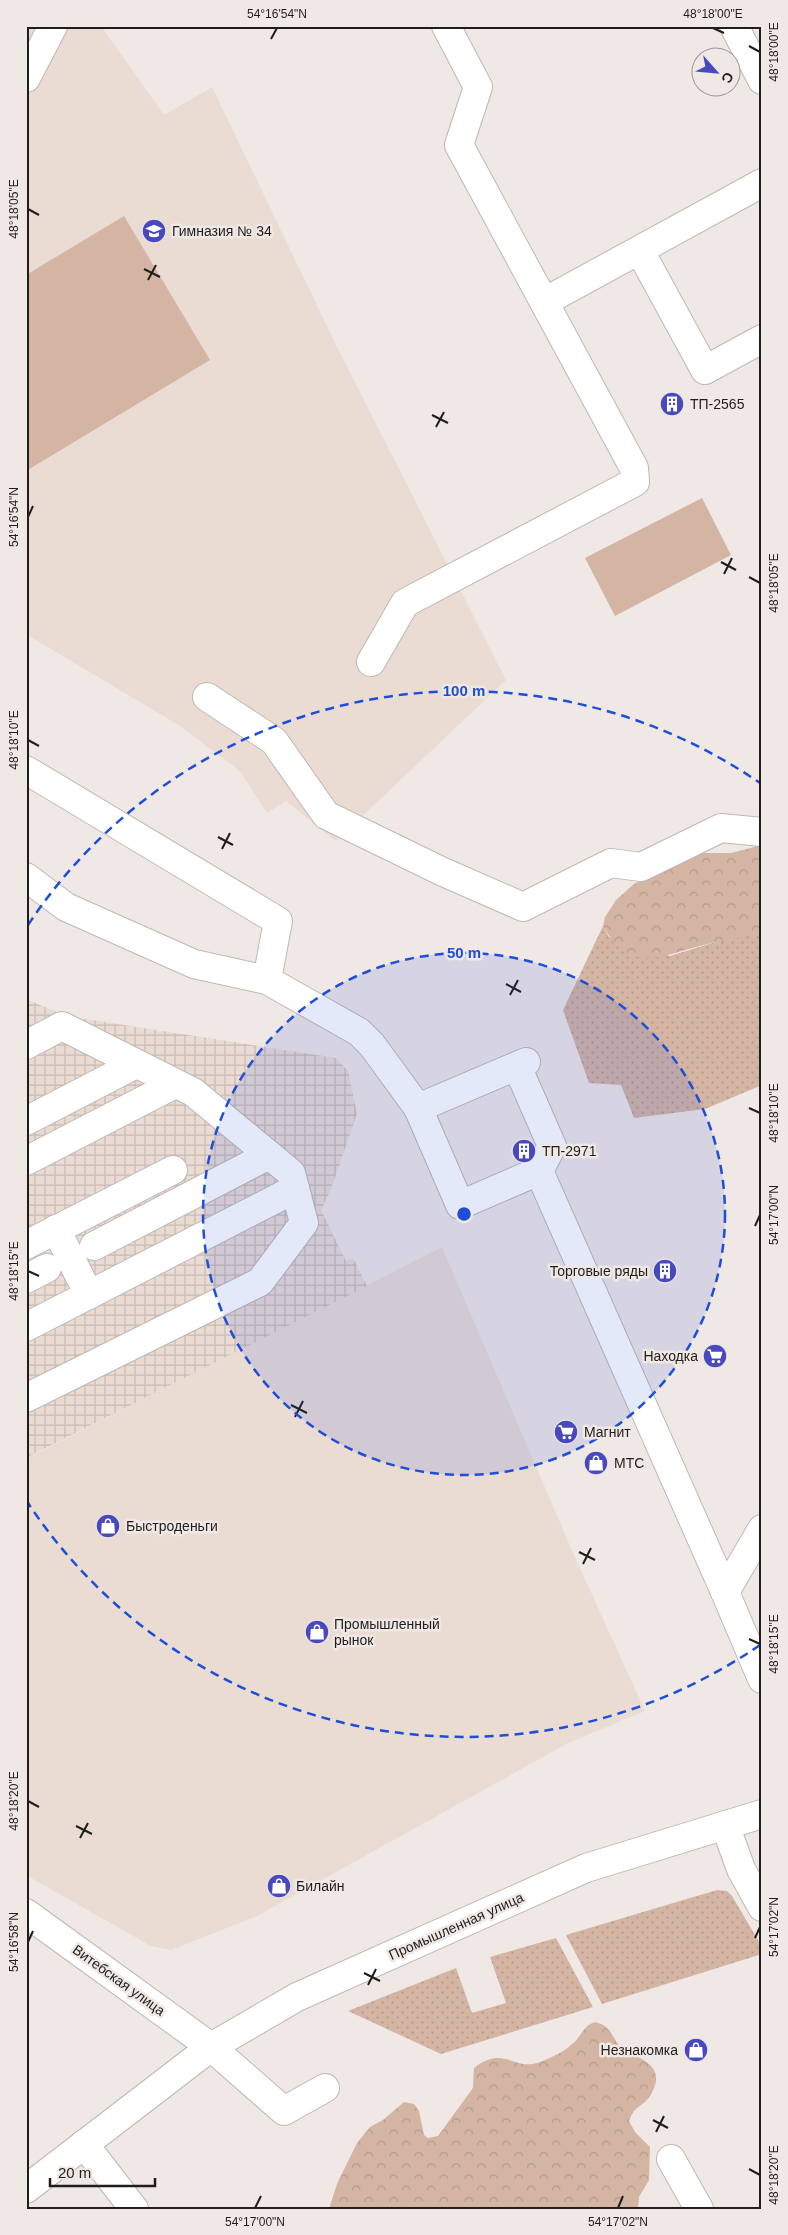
<svg xmlns="http://www.w3.org/2000/svg" width="788" height="2235" viewBox="0 0 788 2235" font-family="Helvetica,sans-serif">
<style>
.built{fill:#eadbd3}
.industrial{fill:url(#industrial-grid)}
.grass{fill:url(#grass-dots)}
.forest{fill:url(#forest-crowns)}
.garden{fill:#d4b4a3}
.lines{fill:none;stroke-linecap:round;stroke-linejoin:round}
.minor-casing{stroke:#bfb8b4;stroke-width:30}
.minor{stroke:#fff;stroke-width:28}
.ticks{fill:none;stroke:#201e1c;stroke-width:2}
.ring{fill:none;stroke:#1d4ed8;stroke-width:2.5;stroke-dasharray:9 6}
.labels{text-anchor:middle;stroke-width:5;stroke-linejoin:round;paint-order:stroke}
.poi-label{font-size:14px;fill:#201e1c;stroke:#efe8e4;text-anchor:start}
.street-label{font-size:14px;fill:#201e1c;stroke:#efe8e4}
.centre{fill:#1d4ed8;stroke:#efe8e4;stroke-width:2.5}
.ring-label{font-size:15px;text-anchor:middle;font-weight:bold;fill:#1d4ed8;stroke:#efe8e4;stroke-width:5;stroke-linejoin:round;paint-order:stroke}
.neatline{fill:none;stroke:#201e1c;stroke-width:2}
.ticks-label{font-size:12px;text-anchor:middle;fill:#201e1c}
</style>
<defs>
<pattern id="industrial-grid" width="8" height="8" patternUnits="userSpaceOnUse" patternTransform="scale(1.25)"><rect width="8" height="8" fill="#eadbd3"/><path d="M0 4h8M4 0v8" fill="none" stroke="#c8bcb5"/></pattern>
<pattern id="grass-dots" width="8" height="8" patternUnits="userSpaceOnUse" patternTransform="scale(1.25)"><rect width="8" height="8" fill="#d4b4a3"/><path d="M2 2h.1M6 6h.1" fill="none" stroke="#b69a8c" stroke-width="1.8" stroke-linecap="round"/></pattern>
<pattern id="forest-crowns" width="20" height="18" patternUnits="userSpaceOnUse" patternTransform="scale(1.25)"><rect width="20" height="18" fill="#d4b4a3"/><path d="M2 6a3 3 0 1 1 6 0M12 15a3 3 0 1 1 6 0" fill="none" stroke="#b69a8c"/></pattern>
</defs>
<rect width="100%" height="100%" fill="#efe8e4"/>
<g class="built">
<path d="M26,26h75l63,89 48,-28 125,260 169,333 -170,161 -50,-40 -19,12 -27,-42 -60,-45 -154,-92z"/>
<path d="M442,1247l131,306 72,158 -77,32 -311,173 -86,34 -20,-4 -125,-71v-416z"/>
</g>
<path class="industrial" d="M26,999l40,17 270,42 12,13 9,43 -26,75 -10,21 25,51 7,-3 14,28 -341,172z"/>
<g class="grass">
<path d="M603,926l6,11 61,19 52,-16 40,-7v152l-57,24 -71,9 -13,-33 -32,-2 -26,-73z"/>
<path d="M717,1890l10,1 5,5 30,51v7l-160,50 -36,-69z"/>
<path d="M556,1938l37,69 -152,47 -93,-43 108,-43 16,45 34,-10 -16,-46z"/>
</g>
<g class="forest">
<path d="M762,845v88l-2,1c-20,3 -40,6 -60,12 -42,11 -70,27 -97,-20l2,-9 11,-17 18,-16 25,-13 43,-18h29z"/>
<path d="M595,2022c18,4 16,17 27,26 15,10 42,16 32,40 -2,5 -4,9 -8,13 -9,8 -12,7 -17,20l6,11 15,15 -1,33 -10,17 -1,12h-309l8,-25 20,-41 13,-16 13,-7 21,-18 10,2 5,7 5,24 4,3 10,-2 35,-48 1,-20c29,-23 39,2 63,-5 11,-4 25,-10 34,-18 11,-8 11,-19 24,-23z"/>
</g>
<g class="garden">
<path d="M124,216l86,144 -184,111v-196z"/>
<path d="M702,498l29,57 -116,61 -30,-58z"/>
</g>
<g class="lines">
<g class="minor-casing">
<g id="minor">
<path d="M446,26l32,61 -19,58 85,157 218,-119"/>
<path d="M734,26l28,54"/>
<path d="M26,78l27,-52"/>
<path d="M640,251l65,119 57,-31"/>
<path d="M371,662l34,-59 230,-121 -1,-14 -90,-166"/>
<path d="M207,697l67,44 52,74 115,56 82,36 88,-44 30,4 80,-39 41,4"/>
<path d="M26,770l252,151 -11,59"/>
<path d="M26,877l40,30 128,57 73,16 92,52 13,13 46,63"/>
<path d="M26,1045l36,-19 131,66 98,81 13,50 -44,59 -234,116"/>
<path d="M526,1062l-108,46 42,97 79,-34 186,421"/>
<path d="M517,1066l35,80 -13,25"/>
<path d="M26,1121l110,-57"/>
<path d="M26,1161l149,-77"/>
<path d="M56,1229l33,66"/>
<path d="M26,1245l147,-75"/>
<path d="M94,1246l175,-91"/>
<path d="M26,1279l21,-11"/>
<path d="M26,1327l269,-138"/>
<path d="M762,1529l-37,63 37,87"/>
<path d="M725,1825l16,44 21,38"/>
<path d="M26,1913l185,134 73,64 41,-23"/>
<path d="M84,2144l50,65"/>
<path d="M671,2159l28,50"/>
<path d="M26,2189l185,-142 86,-50 289,-129 176,-54"/>
</g>
</g>
<use href="#minor" class="minor"/>
</g>
<path class="ticks" d="M713,28l11,5M271,39l6,-11M749,46l11,6M28,209l11,6M144,269l16,8M148,280l8,-15M432,415l16,8M436,427l8,-15M28,517l5,-11M721,562l15,8M724,574l8,-16M749,577l11,6M28,740l11,6M218,837l15,8M222,849l8,-16M506,984l15,8M510,995l8,-15M749,1108l11,5M755,1226l5,-11M28,1271l11,5M291,1405l16,8M295,1417l8,-16M579,1552l16,8M583,1564l8,-16M749,1639l11,5M28,1801l11,6M76,1826l16,8M80,1838l8,-15M755,1938l5,-11M28,1942l5,-11M364,1973l16,8M368,1985l8,-16M653,2120l15,8M656,2132l8,-16M749,2169l11,6M255,2208l6,-12M618,2208l5,-12"/>
<circle cx="464" cy="1214" r="261" fill="#1d4ed8" fill-opacity=".12"/>
<g class="ring">
<circle cx="464" cy="1214" r="261"/>
<path d="M760 1645A523 523 0 0 1 28 1503M28 925A523 523 0 0 1 760 783"/>
</g>
<defs>
<g id="school-disc" transform="scale(1.25)"><circle r="9.5" fill="#4849bf" stroke="#efe8e4"/><path d="M0-5L7-2L0 1L-7-2ZM-4 1L0 2.5L4 1V4Q0 6-4 4Z" fill="#fff"/></g>
<g id="building-disc" transform="scale(1.25)"><circle r="9.5" fill="#4849bf" stroke="#efe8e4"/><path d="M-4-6H4V6H1V3H-1V6H-4ZM-2.5-4.3h1.7v1.8h-1.7ZM.8-4.3h1.7v1.8H.8ZM-2.5-1h1.7V.8h-1.7ZM.8-1h1.7V.8H.8Z" fill="#fff"/></g>
<g id="supermarket-disc" transform="scale(1.25)"><circle r="9.5" fill="#4849bf" stroke="#efe8e4"/><path d="M-6-5.5h2.5l.6 2H6L4.5 2H-2.5L-4.4-4H-6ZM-1.5 3.2a1.3 1.3 0 1 0 .1 0ZM3 3.2a1.3 1.3 0 1 0 .1 0Z" fill="#fff"/></g>
<g id="shop-disc" transform="scale(1.25)"><circle r="9.5" fill="#4849bf" stroke="#efe8e4"/><path d="M-5-2.5h2.3a2.7 3.5 0 0 1 5.4 0H5L5.5 6h-11ZM-1.5-2.5h3a1.5 2.3 0 0 0-3 0Z" fill="#fff"/></g>
</defs>
<g fill-rule="evenodd">
<use href="#school-disc" x="154" y="231"/>
<use href="#building-disc" x="672" y="404"/>
<use href="#building-disc" x="524" y="1151"/>
<use href="#building-disc" x="665" y="1271"/>
<use href="#supermarket-disc" x="715" y="1356"/>
<use href="#supermarket-disc" x="566" y="1432"/>
<use href="#shop-disc" x="596" y="1463"/>
<use href="#shop-disc" x="108" y="1526"/>
<use href="#shop-disc" x="317" y="1632"/>
<use href="#shop-disc" x="279" y="1886"/>
<use href="#shop-disc" x="696" y="2050"/>
</g>
<g class="labels">
<g class="poi-label">
<text x="172" y="236">Гимназия № 34</text>
<text x="690" y="409">ТП-2565</text>
<text x="542" y="1156">ТП-2971</text>
<text x="648" y="1276" text-anchor="end">Торговые ряды</text>
<text x="698" y="1361" text-anchor="end">Находка</text>
<text x="584" y="1437">Магнит</text>
<text x="614" y="1468">МТС</text>
<text x="126" y="1531">Быстроденьги</text>
<text x="334" y="1629">Промышленный<tspan x="334" dy="16">рынок</tspan></text>
<text x="296" y="1891">Билайн</text>
<text x="678" y="2055" text-anchor="end">Незнакомка</text>
</g>
<g class="street-label">
<text transform="translate(456 1926) rotate(-24)" y="5">Промышленная улица</text>
<text transform="translate(119 1980) rotate(36)" y="5">Витебская улица</text>
</g>
</g>
<circle cx="464" cy="1214" r="8" class="centre"/>
<g class="ring-label">
<text x="464" y="696">100 m</text>
<text x="464" y="958">50 m</text>
</g>
<rect width="788" height="2235" fill="none" stroke="#efe8e4" stroke-width="55"/>
<g transform="translate(716 72) rotate(117)"><circle r="24" fill="#efe8e4" stroke="#9c9794"/>
<path d="M0-4L9 19L0 12L-9 19Z" fill="#4849bf"/>
<text y="-8" font-size="14" font-weight="bold" text-anchor="middle" fill="#201e1c">С</text>
</g>
<path d="M50 2178v8h105v-8" fill="none" stroke="#201e1c" stroke-width="2.5"/>
<text x="58" y="2178" font-size="15" fill="#201e1c" stroke="#efe8e4" stroke-width="4" paint-order="stroke">20 m</text>
<rect x="28" y="28" width="732" height="2180" class="neatline"/>
<g class="ticks-label">
<text x="277" y="18">54°16'54"N</text>
<text x="713" y="18">48°18'00"E</text>
<text transform="translate(774 52) rotate(-90)" y="4">48°18'00"E</text>
<text transform="translate(14 209) rotate(-90)" y="4">48°18'05"E</text>
<text transform="translate(14 517) rotate(-90)" y="4">54°16'54"N</text>
<text transform="translate(774 583) rotate(-90)" y="4">48°18'05"E</text>
<text transform="translate(14 740) rotate(-90)" y="4">48°18'10"E</text>
<text transform="translate(774 1113) rotate(-90)" y="4">48°18'10"E</text>
<text transform="translate(774 1215) rotate(-90)" y="4">54°17'00"N</text>
<text transform="translate(14 1271) rotate(-90)" y="4">48°18'15"E</text>
<text transform="translate(774 1644) rotate(-90)" y="4">48°18'15"E</text>
<text transform="translate(14 1801) rotate(-90)" y="4">48°18'20"E</text>
<text transform="translate(774 1927) rotate(-90)" y="4">54°17'02"N</text>
<text transform="translate(14 1942) rotate(-90)" y="4">54°16'58"N</text>
<text transform="translate(774 2175) rotate(-90)" y="4">48°18'20"E</text>
<text x="255" y="2226">54°17'00"N</text>
<text x="618" y="2226">54°17'02"N</text>
</g>
</svg>
